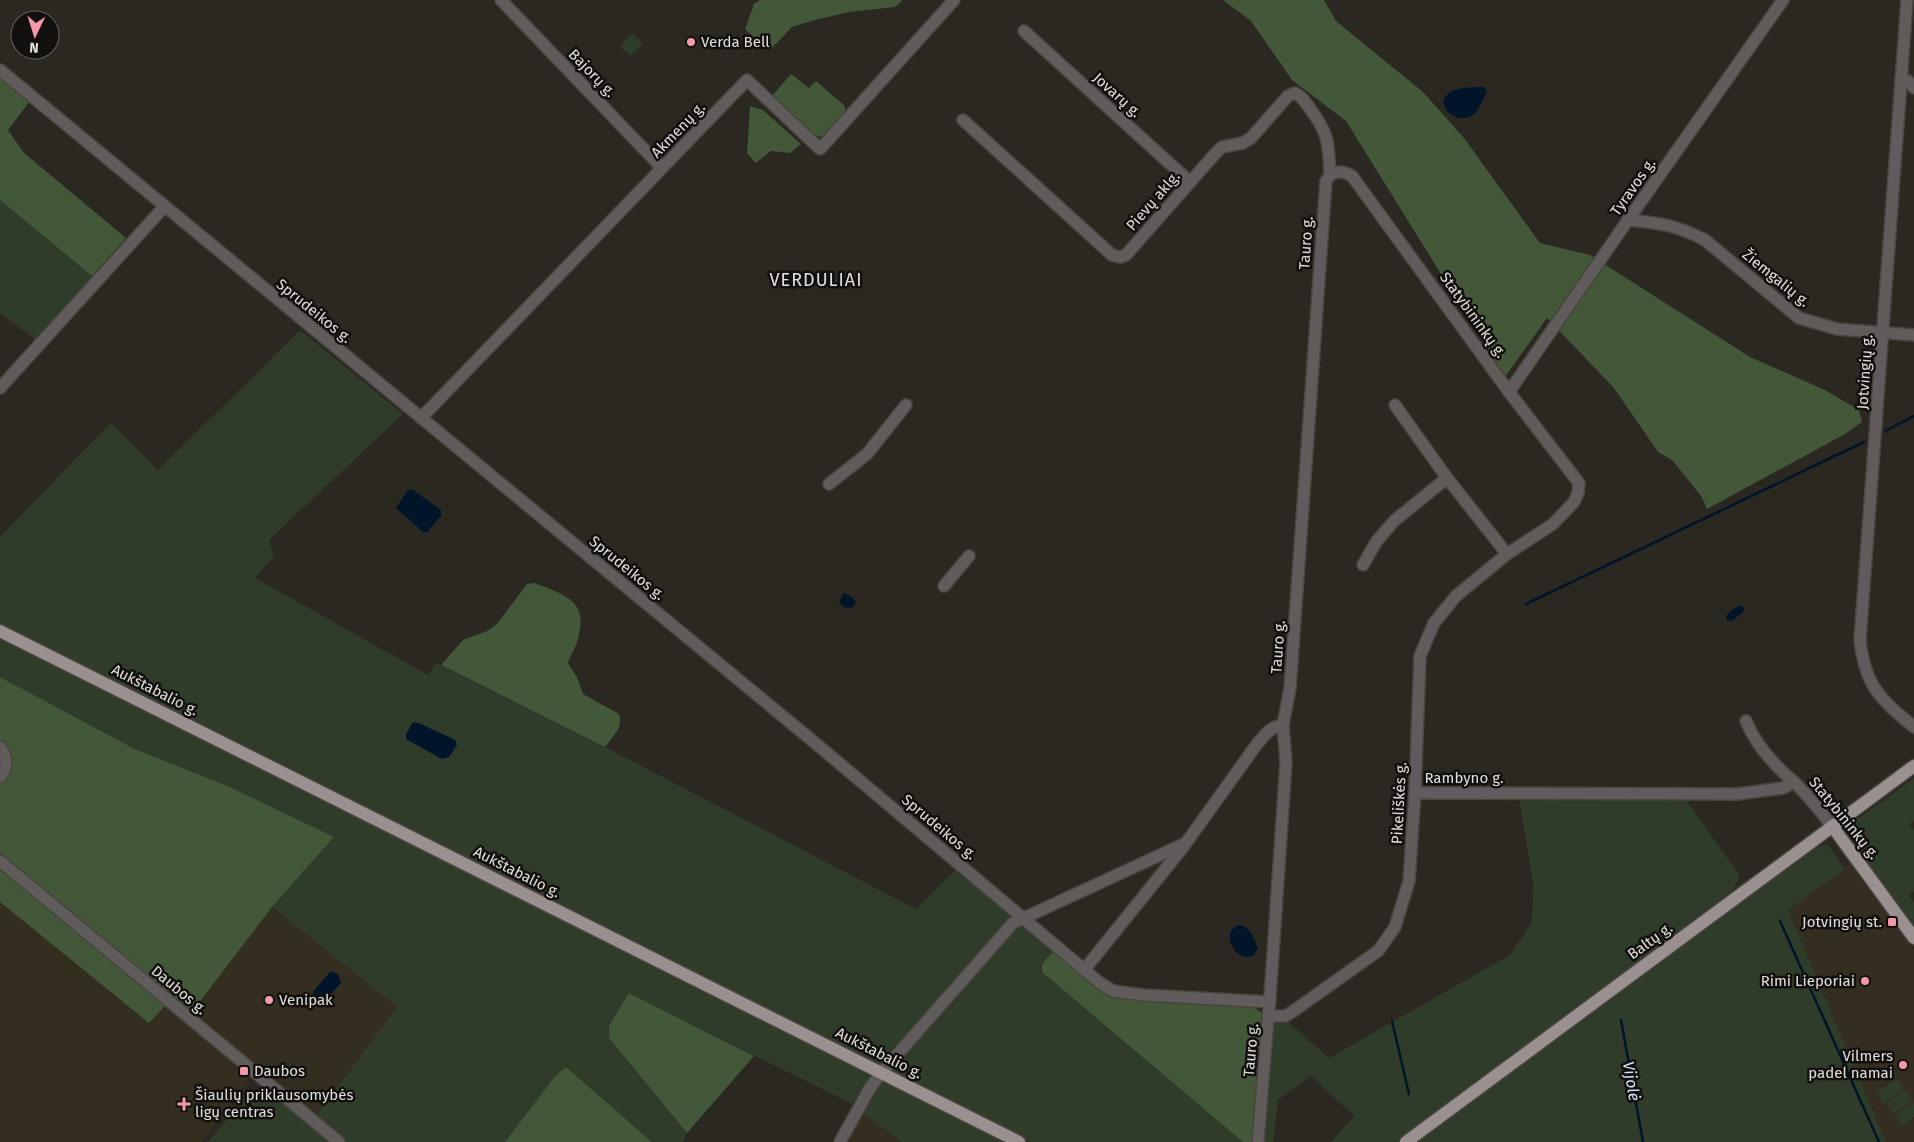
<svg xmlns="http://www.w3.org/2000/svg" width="1914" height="1142" viewBox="0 0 1914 1142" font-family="'Fira Sans',sans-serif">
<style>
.built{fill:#342e21}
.green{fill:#303c2a}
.forest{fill:#435739}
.water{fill:#00142a}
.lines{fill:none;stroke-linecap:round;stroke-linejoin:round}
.stream{stroke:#00142a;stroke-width:2.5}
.minor-casing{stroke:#48443f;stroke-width:14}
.major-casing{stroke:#48443f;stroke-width:15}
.minor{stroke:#615c5c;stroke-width:11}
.major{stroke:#99908f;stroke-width:12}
.poi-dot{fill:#f39aaa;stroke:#12100e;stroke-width:2}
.labels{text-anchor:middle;stroke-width:5;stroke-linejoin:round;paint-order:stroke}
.poi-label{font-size:15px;fill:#e1dfda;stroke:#12100e;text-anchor:start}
.street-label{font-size:15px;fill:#e1dfda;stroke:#12100e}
.water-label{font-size:16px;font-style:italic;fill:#d2e5f9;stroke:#12100e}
.quarter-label{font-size:18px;letter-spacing:1px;fill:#e1dfda;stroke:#12100e}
</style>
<rect width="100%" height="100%" fill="#2b2721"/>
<g class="built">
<path d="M1850,864l64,86v192h-28l-98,-232z"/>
<path d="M0,902l149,121 17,-18 81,67 2,5 -2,5 -46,60h-201z"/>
<path d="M272,907l125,100 -82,110 -123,-105z"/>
<path d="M861,1112l41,30h-57z"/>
</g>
<g class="green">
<path d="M632,33l11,10 -12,13 -11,-10z"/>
<path d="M0,200l92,76 -57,63 -35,-26z"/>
<path d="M300,330l103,84 -134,126 5,16 -19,22 173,97 8,-12 169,84 311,162 39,-39 55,46 -127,148 -6,1 -877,-440v-88l111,-115 47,48z"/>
<path d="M0,636l868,436 2,6 -18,26 -223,-111 -20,45 78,95 -4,9h-31l-86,-75 -11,9 -50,66h-160l-30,-25 82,-110 -125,-100 62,-70 -104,-50 -95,-38 -135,-72z"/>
<path d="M1914,778v43l-5,4 5,6v60l-5,4 5,8v24l-64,-85 6,-5 -6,-8 2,-6z"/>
<path d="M1519,796l165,1 56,79 -6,12 -28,25 -307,229h-68l23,-26 -43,-40 -33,24 -5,42h-11l9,-115 5,-5h12l41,36 181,-103 22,-33 1,-39z"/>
<path d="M1827,844l18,25 -57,41 98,232h-469l397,-296 2,2z"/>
<path d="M1022,925l32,27 -12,11 1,10 200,169h-212l-137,-69 -1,-6 119,-139z"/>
<path d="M1897,1078l7,11 -20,14 -7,-10z"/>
<path d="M885,1080l123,62h-106l-41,-30 18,-30z"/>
<path d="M267,1089l63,53h-122l43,-51z"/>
<path d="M1905,1090l8,10 -20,14 -7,-10z"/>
<path d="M1914,1102v15l-12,9 -7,-10z"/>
</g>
<g class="forest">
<path d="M760,0h143l-8,7 -46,5 -34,8 -23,7 -21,22 -6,-1 -20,-19 9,-25z"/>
<path d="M1223,0h101l12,21 87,71 41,46 76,105 50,12 160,102 75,33 34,20 3,12 -17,12 -138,75 -6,-13 -29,-36 -14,-8 -44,-64 -67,-70 -42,59 -159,-256 -54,-41 -41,-59z"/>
<path d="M791,74l18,14 7,-7 29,25v7l-24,24 -9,-2 -40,-39z"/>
<path d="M0,76l30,25 -22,29 16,23 102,85 -34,38 -92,-76z"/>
<path d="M750,106l13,4 38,34 -11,9 -19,-2 -15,12 -9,-10z"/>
<path d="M535,583c32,13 55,18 42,59 -2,8 -7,13 -9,21l9,14 6,17 36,20c5,13 -6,22 -14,33l-164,-82 22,-25 24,-9 10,-7 30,-40z"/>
<path d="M0,677l135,72 95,38 104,50 -62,70 -80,105 -192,-159v-69l6,-7v-28l-6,-8z"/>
<path d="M0,868l166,137 -17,18 -149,-121z"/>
<path d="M1054,952l56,45 143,10 12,8 -10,127h-12l-200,-169c-4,-10 4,-15 11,-21z"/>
<path d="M629,993l125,63 -67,77 -78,-95v-12z"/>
<path d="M566,1067l86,75h-147l50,-66z"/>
</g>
<g class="water">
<path d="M1474,87h9l4,3c-3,7 -6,16 -11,22 -15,17 -43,-5 -28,-18 6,-5 18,-6 26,-7z"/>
<path d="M408,490h5l28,20v6l-14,16h-4l-27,-24z"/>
<path d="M844,593l8,4 4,5 -4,6 -8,-1 -5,-5z"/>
<path d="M1740,606h3l1,5 -12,10h-5l-1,-5 6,-6z"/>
<path d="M413,722l6,1 36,17 2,5 -8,12 -7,2 -36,-20v-5z"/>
<path d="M1239,925c12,2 14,13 19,23l-5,8c-18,7 -34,-25 -14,-31z"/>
<path d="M333,972l5,2 3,9 -18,20 -7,-2 -3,-4v-5l16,-19z"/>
</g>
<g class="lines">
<g class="stream">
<path d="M1885,431l29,-15"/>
<path d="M1526,604l338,-162"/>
<path d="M1780,921l99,221"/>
<path d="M1621,1020l22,122"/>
<path d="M1392,1021l17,73"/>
</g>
<g class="minor-casing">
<g id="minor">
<path d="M501,0l161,168"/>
<path d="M1907,0l-47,640c5,46 20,59 54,87"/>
<path d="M1024,31l166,151"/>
<path d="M0,70l814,672 286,241 13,8 30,4 127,7"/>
<path d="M1901,79l7,2 6,7"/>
<path d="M963,120l149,135 8,2 6,-2 88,-100 8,-8 21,-4 8,-5 37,-42 7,-3c8,4 11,10 16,17 19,26 17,34 19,64"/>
<path d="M1628,220c32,3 48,5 77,20l94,78 38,11 77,6"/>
<path d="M0,388l164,-181"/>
<path d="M1509,392l119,-172 155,-220"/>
<path d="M1395,405l52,73 60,76"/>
<path d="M421,418l326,-338 73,69 134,-149"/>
<path d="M829,484l38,-30 39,-49"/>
<path d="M1363,565l13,-23 18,-21 53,-43"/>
<path d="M944,586l25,-30"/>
<path d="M1746,721c10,25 28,44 48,61 14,13 26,29 38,44"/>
<path d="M0,747c8,11 8,20 0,30"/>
<path d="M1415,793l322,1 46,-6 11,-6"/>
<path d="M0,861l339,281"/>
<path d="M1084,970l100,-124"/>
<path d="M840,1142l30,-54 11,-15 132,-150 173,-80 71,-99c8,-9 14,-18 26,-19"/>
<path d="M1258,1142l13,-159 15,-221 -3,-37 7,-37 2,-27 34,-480c6,-11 16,-11 26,-5l157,216 70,91 -1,10 -4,9 -21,22 -46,30 -51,42 -22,27 -14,33 -5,137 -6,88 -14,46 -17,24 -86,61 -7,4h-16"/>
</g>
</g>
<g class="major-casing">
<g id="major">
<path d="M0,631l1019,511"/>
<path d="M1832,826l82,112"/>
<path d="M1406,1142l508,-376"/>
</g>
</g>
<use href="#minor" class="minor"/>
<use href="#major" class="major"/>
</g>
<g class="poi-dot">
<circle cx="691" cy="42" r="5"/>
<rect x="1887" y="917" width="10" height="10" rx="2.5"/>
<circle cx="1865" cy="981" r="5"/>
<circle cx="269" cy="1000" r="5"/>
<circle cx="1903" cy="1065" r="5"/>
<rect x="239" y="1066" width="10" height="10" rx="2.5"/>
<path d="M181.5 1096.5h5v5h5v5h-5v5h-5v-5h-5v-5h5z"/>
</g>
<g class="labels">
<g class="poi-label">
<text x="701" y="47">Verda Bell</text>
<text x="1882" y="927" text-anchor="end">Jotvingių st.</text>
<text x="1855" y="986" text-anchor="end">Rimi Lieporiai</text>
<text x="279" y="1005">Venipak</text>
<text x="1893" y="1061" text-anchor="end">Vilmers<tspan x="1893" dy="17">padel namai</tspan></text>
<text x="254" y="1076">Daubos</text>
<text x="195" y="1100">Šiaulių priklausomybės<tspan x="195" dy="17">ligų centras</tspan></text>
</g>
<g class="street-label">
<text transform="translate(592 73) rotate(46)" y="5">Bajorų g.</text>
<text transform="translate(1117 95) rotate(42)" y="5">Jovarų g.</text>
<text transform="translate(678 130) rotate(-46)" y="5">Akmenų g.</text>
<text transform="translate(1633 187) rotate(-55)" y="5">Tyravos g.</text>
<text transform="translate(1153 201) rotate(-49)" y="5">Pievų aklg.</text>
<text transform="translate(1306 243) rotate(-86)" y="5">Tauro g.</text>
<text transform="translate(1776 278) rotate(39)" y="5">Žiemgalių g.</text>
<text transform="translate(314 311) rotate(39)" y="5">Sprudeikos g.</text>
<text transform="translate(1473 315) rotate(54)" y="5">Statybininkų g.</text>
<text transform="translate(1865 372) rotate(-86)" y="5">Jotvingių g.</text>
<text transform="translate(627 568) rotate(39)" y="5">Sprudeikos g.</text>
<text transform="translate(1278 647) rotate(-86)" y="5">Tauro g.</text>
<text transform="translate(155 690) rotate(27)" y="5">Aukštabalio g.</text>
<text x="1464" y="783">Rambyno g.</text>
<text transform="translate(1399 803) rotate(-87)" y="5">Pikeliškės g.</text>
<text transform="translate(1844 818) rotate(51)" y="5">Statybininkų g.</text>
<text transform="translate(939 827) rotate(40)" y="5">Sprudeikos g.</text>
<text transform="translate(517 872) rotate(27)" y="5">Aukštabalio g.</text>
<text transform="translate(1650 941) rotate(-36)" y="5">Baltų g.</text>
<text transform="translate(179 990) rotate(40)" y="5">Daubos g.</text>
<text transform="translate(1251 1050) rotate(-85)" y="5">Tauro g.</text>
<text transform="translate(879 1053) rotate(27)" y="5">Aukštabalio g.</text>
</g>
<g class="water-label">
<text transform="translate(1632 1081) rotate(80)" y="6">Vijolė</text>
</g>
<g class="quarter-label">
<text x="816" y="286">VERDULIAI</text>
</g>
</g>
<g transform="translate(35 35) rotate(184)"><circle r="24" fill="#12100e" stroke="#656360"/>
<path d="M0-4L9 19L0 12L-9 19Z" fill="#f39aaa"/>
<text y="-8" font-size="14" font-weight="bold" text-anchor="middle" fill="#e1dfda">N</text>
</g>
</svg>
